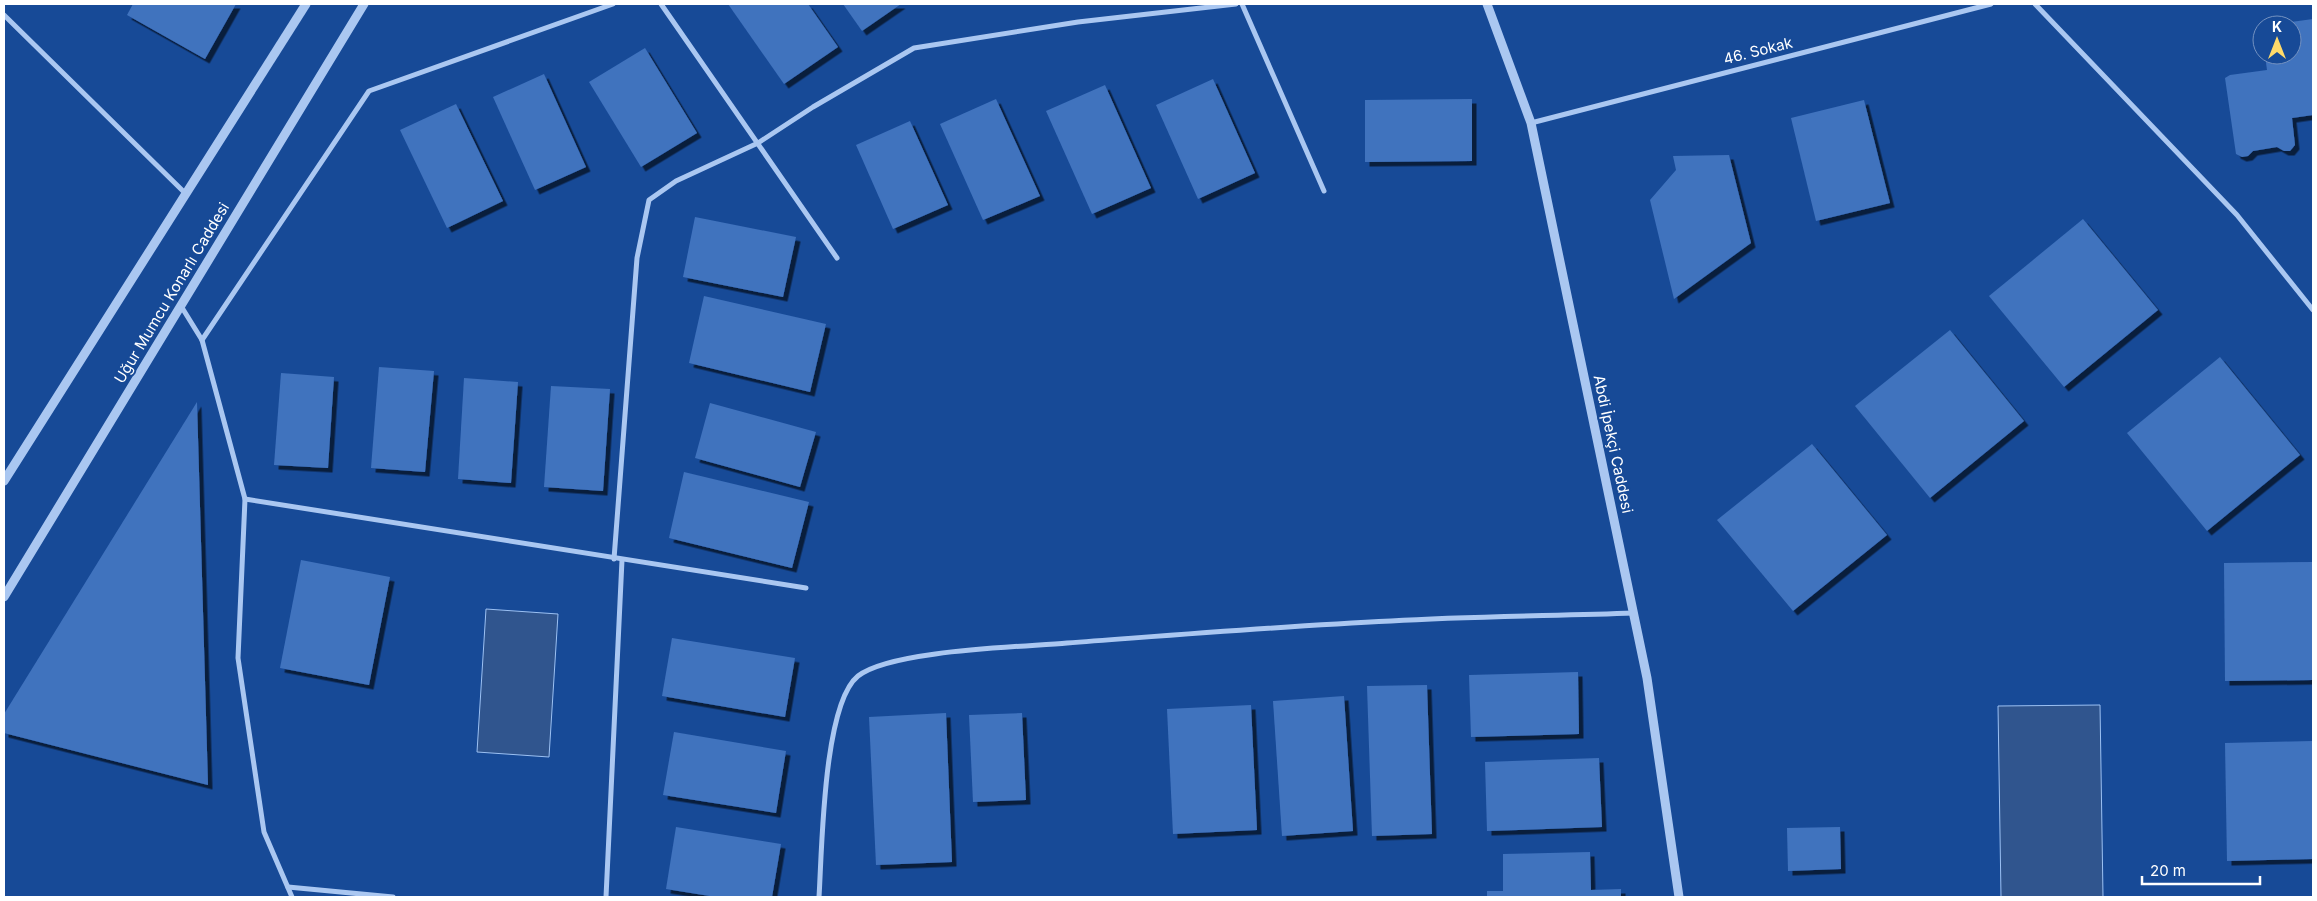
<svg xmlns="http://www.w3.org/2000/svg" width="2317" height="901" viewBox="0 0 2317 901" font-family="Inter,sans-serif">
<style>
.water{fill:#30558e;stroke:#9cc1f3}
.building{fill:#4073be;filter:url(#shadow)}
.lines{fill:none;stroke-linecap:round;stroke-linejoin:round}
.minor{stroke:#aac7f1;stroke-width:5}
.tertiary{stroke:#aac7f1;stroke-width:9}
.labels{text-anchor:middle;stroke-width:4;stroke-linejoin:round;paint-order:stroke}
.street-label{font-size:15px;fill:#fff;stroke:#174a97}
</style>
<defs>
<filter id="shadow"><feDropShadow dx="4.5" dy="4.5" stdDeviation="0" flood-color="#0009"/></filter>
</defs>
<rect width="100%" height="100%" fill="#174a97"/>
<g class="water">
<path d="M486,609l72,5 -9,143 -72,-5z"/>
<path d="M2100,705l3,192h-102l-3,-191z"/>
</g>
<g class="building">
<path d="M133,4h103l-31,55 -78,-44z"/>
<path d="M728,4h80l30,43 -54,37z"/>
<path d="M843,4h58l-39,27z"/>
<path d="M2313,19v96l-21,3 3,27 -5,6h-6l-7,-4 -24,4 -5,5 -6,1 -6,-3 -11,-76 5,-3 37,-5 -2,-15h27v-30l-15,-1z"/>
<path d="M645,48l52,85 -56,34 -52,-85z"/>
<path d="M544,74l42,93 -51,23 -42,-93z"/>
<path d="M1213,79l42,94 -57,26 -42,-94z"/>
<path d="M1105,85l46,103 -59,26 -46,-103z"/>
<path d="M996,99l44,97 -57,24 -43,-96z"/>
<path d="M1472,99v62l-107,1v-62z"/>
<path d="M1864,100l26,103 -74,18 -25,-103z"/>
<path d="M456,104l47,97 -56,27 -47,-98z"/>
<path d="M910,121l38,84 -55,24 -37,-84z"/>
<path d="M1729,155l22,88 -77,56 -24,-99 26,-30 -3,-14z"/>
<path d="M695,217l101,20 -13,60 -100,-20z"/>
<path d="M2083,219l75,91 -94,77 -75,-91z"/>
<path d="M704,296l122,28 -16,68 -121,-29z"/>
<path d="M1950,330l74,91 -94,77 -75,-92z"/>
<path d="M2220,357l80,98 -93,76 -80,-98z"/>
<path d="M379,367l55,4 -9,101 -54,-4z"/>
<path d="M281,373l53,4 -6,91 -54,-3z"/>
<path d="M464,378l54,4 -7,101 -53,-4z"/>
<path d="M551,386l59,3 -7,102 -59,-4z"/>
<path d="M197,402l11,383 -204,-52v-19z"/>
<path d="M710,403l106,29 -16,55 -105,-29z"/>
<path d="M1812,444l75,91 -94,76 -76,-91z"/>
<path d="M684,472l125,30 -17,66 -123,-30z"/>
<path d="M301,560l89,17 -21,108 -89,-17z"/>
<path d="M2313,562v118l-88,1 -1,-118z"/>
<path d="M672,638l123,20 -10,59 -123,-21z"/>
<path d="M1578,672l1,62 -108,3 -2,-62z"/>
<path d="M1427,685l5,149 -60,2 -5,-150z"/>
<path d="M1344,696l9,135 -71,5 -9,-135z"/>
<path d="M1251,705l6,125 -84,4 -6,-125z"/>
<path d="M946,713l6,149 -76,3 -7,-148z"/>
<path d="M1022,713l4,87 -53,2 -4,-87z"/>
<path d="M674,732l112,19 -10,62 -113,-18z"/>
<path d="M2313,741v118l-86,2 -2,-118z"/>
<path d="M1599,758l3,69 -115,4 -2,-69z"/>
<path d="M676,827l105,17 -9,53h-56l-50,-8z"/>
<path d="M1840,827l1,42 -53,2 -1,-43z"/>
<path d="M1590,852l1,38 30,-1v8h-134v-6h16v-37z"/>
</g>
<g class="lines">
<g class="minor">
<path d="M661,4l176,254"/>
<path d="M1242,4l82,187"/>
<path d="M2035,4l202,211 76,95"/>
<path d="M4,15l182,179"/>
<path d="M1531,123l460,-119"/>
<path d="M181,306l21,34 43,159 -7,159 26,174 28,65"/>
<path d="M202,340l167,-249 244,-87"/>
<path d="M245,499l561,89"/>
<path d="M614,559l23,-301 12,-58 27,-19 82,-38 55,-36 101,-59 164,-26 158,-18"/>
<path d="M288,887l105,10"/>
<path d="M606,897l16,-337"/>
<path d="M819,897c3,-46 4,-193 39,-221 33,-26 163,-29 209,-33 108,-8 216,-17 324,-22 80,-5 162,-5 243,-8"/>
</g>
<g class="tertiary">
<path d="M1487,4l44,119 116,555 32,219"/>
<path d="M4,481l302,-477"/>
<path d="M4,597l360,-593"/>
</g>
</g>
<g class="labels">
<g class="street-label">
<text transform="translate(1758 51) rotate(-14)" y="5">46. Sokak</text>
<text transform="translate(172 293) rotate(-59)" y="5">Uğur Mumcu Konarlı Caddesi</text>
<text transform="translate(1613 444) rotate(78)" y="5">Abdi İpekçi Caddesi</text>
</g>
</g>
<rect width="2317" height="901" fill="none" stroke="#ffffff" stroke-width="10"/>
<g transform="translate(2277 40)"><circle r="24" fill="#174a97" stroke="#7492c1"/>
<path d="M0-4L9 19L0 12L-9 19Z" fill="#ffda6a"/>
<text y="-8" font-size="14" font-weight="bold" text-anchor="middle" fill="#ffffff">K</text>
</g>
<path d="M2142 876v8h118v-8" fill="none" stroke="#ffffff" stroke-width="2.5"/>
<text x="2150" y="876" font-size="15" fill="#ffffff" stroke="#174a97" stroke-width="4" paint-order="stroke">20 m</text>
</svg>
